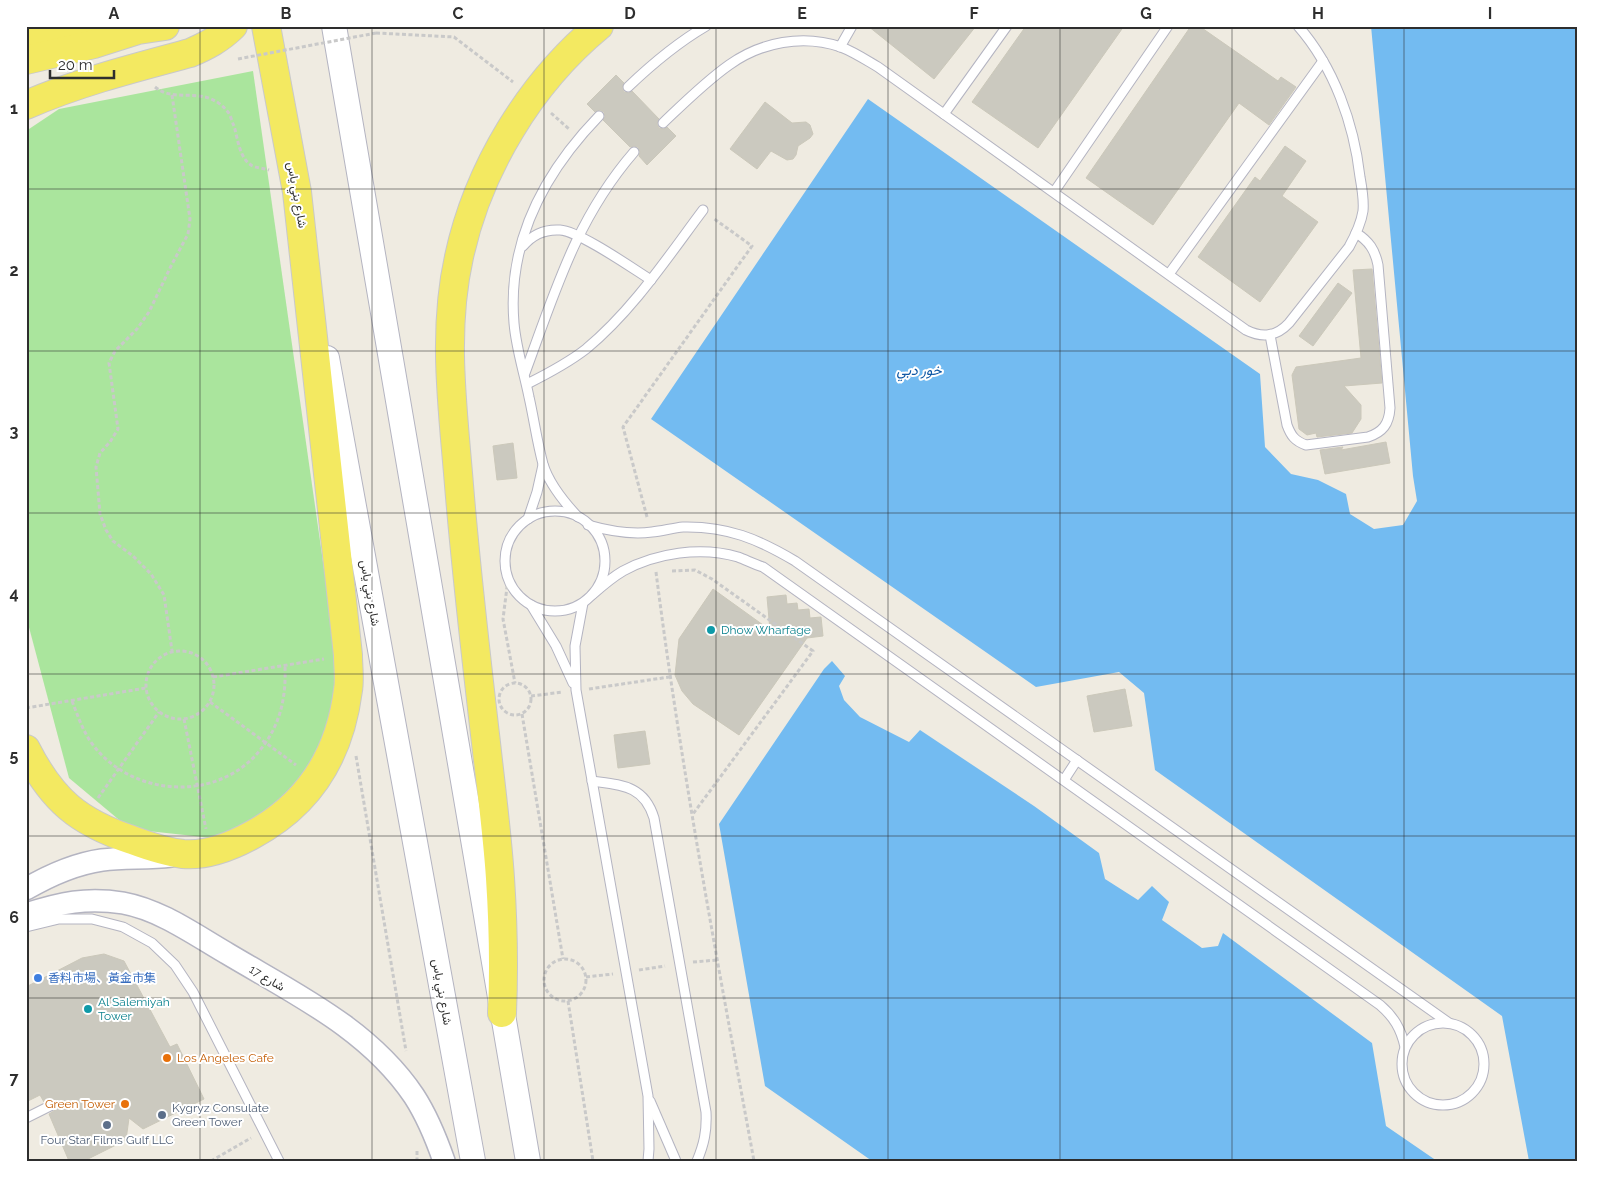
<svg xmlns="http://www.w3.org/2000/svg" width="1603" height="1187" viewBox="0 0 1603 1187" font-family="Raleway,Vazirmatn,'Noto Sans SC',sans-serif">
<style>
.green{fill:#aae59d}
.water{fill:#73bbf1}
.building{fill:#cbc9bf;stroke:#cbc8ba}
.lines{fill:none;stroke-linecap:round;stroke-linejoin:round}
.service-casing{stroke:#b4b4c1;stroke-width:11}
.tertiary-casing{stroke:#b4b4c1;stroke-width:24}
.secondary-casing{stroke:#b4b4c1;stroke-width:26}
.primary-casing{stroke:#c9c9c9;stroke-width:30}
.path{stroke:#c9c9c9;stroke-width:3;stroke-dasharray:4 2.5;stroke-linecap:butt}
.service{stroke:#fff;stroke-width:9}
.tertiary{stroke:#fff;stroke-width:21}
.secondary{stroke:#fff;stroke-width:24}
.primary{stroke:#f3e961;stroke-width:28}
.path-bridge{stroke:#c9c9c9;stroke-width:3;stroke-dasharray:4 2.5;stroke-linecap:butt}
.grid{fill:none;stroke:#2e2e2e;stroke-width:1;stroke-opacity:0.55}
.culture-dot{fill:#0f9aa8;stroke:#fff;stroke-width:2}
.shop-dot{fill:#3f7fe0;stroke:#fff;stroke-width:2}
.food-dot{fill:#e8710a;stroke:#fff;stroke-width:2}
.service-dot{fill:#5c6f8a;stroke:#fff;stroke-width:2}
.labels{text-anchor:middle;stroke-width:4;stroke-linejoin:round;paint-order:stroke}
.street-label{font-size:12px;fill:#2e2e2e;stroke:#fff}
.culture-label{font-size:12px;fill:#0d838f;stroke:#fff;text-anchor:start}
.shop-label{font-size:12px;fill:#366cbe;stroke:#fff;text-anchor:start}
.food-label{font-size:12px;fill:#c56008;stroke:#fff;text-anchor:start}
.service-label{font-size:12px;fill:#4e5e75;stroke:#fff;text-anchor:start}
.water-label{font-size:14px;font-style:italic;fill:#0c56a4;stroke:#fff}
.neatline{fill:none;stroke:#2e2e2e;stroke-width:2}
.grid-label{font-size:16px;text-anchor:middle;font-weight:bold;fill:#2e2e2e}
</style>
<rect width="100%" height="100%" fill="#efebe1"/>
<path class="green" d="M253,71l90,631 -20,63 -64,53 -47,20 -82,-9 -61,-51 -43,-162v-485l33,-22z"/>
<g class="water">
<path d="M1371,26h206v1135h-48l-27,-145 -347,-246 -11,-77 -25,-21 -83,15 -385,-268 217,-320 392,275 5,73 26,27 27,6 28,14 4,20 24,15 29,-4 14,-24 -4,-25z"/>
<path d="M832,661l13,15 -6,10 5,14 16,17 49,25 11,-12 114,76 65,47 6,26 33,21 14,-14 17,16 -7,18 40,28 16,-2 5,-13 149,110 14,83 51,35h-565l-107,-75 -46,-262 105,-155z"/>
</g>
<g class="building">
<path d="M868,26h108l-42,53z"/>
<path d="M1026,26h98l-86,122 -66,-46z"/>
<path d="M1191,26h8l79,55 3,-4 15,10 -27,38 -30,-22 -86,122 -67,-47z"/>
<path d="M616,75l8,8 -2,5 2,4 5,1 3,-2 27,28 -2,5 2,4 5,1 3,-2 9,9 -29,29 -8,-9 1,-4 -2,-5 -4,-1 -4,1 -27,-27 2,-3 -1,-5 -4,-2 -5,2 -8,-8z"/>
<path d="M765,102l27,21 14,-1 4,3 3,9 -3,4 -12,8 -2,9 -3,4 -6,1 -16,-9 -14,18 -27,-20z"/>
<path d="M1285,146l21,15 -24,35 36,26 -58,80 -62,-45 57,-80 5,4z"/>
<path d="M1372,269l10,114 -38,3 17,19v14l-9,14 -35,4 -1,-4 -9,2 -8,-6 -7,-54 4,-8 65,-9 -8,-88z"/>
<path d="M1338,283l14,10 -39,53 -14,-10z"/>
<path d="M1386,442l4,21 -65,11 -5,-24 23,-3 -2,3z"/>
<path d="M513,443l4,35 -20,2 -4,-34z"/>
<path d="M713,589l57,41 -3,-33 19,-2 1,9 10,-1 1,7 11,-1 1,9 11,-1 2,19 -16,2 -68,97 -46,-31 -11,-13 -7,-16 4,-36z"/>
<path d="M1125,689l7,37 -38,6 -7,-36z"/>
<path d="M645,731l5,33 -32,4 -4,-33z"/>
<path d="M104,954l20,7 46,86 7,-3 27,55 -61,30 -14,-11 -3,22 -42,21h-15l-20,-47 8,-5v-7l-5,-3 -8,3 -4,-7 -14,7v-115l56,-29z"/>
</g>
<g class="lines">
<g class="service-casing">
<g id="service">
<path d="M840,47l12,-21"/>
<path d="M628,87c24,-23 49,-44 78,-61"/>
<path d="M944,114l63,-88"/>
<path d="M663,123c21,-20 42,-41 66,-58 32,-23 74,-31 112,-18 13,5 25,13 37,20l368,263c16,8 30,7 43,-7l60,-76c6,-11 12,-23 14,-36 1,-10 -1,-23 -3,-34 -6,-53 -26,-110 -62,-151"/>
<path d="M1054,192l114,-166"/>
<path d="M523,246c9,-11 21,-17 37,-16 19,1 72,38 91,50"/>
<path d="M1169,274l154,-213"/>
<path d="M1270,335l17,90c4,11 8,16 19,20l62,-8c15,-5 21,-13 22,-29l-12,-143c-3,-15 -9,-24 -22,-32"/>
<path d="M525,373c30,-81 51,-154 109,-221"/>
<path d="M527,384c20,-10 41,-21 59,-35 47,-39 81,-91 117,-139"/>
<circle cx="555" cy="561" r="50"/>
<path d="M578,517c-14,-15 -29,-33 -35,-53 -6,-22 -9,-45 -14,-67 -5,-25 -13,-49 -15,-74 -7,-82 30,-150 85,-207"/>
<path d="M528,519l9,-27 6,-27"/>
<path d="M588,525c21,6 42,10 64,7 10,-1 21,-4 31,-5 44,-1 75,12 112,34l654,462"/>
<path d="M592,595c10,-9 19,-17 31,-24 33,-18 78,-25 115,-14 8,3 16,7 25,10l617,438c14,12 21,24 25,42"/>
<path d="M583,603l-8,43 1,44 72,406 1,53 -1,12"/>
<path d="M531,605l25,41 17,37"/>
<path d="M1064,780l13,-20"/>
<path d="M592,781c29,4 52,4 62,37l52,294c1,19 -2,32 -9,49"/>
<path d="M26,927l33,-8h33l31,8 29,16 23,22 18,27 86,169"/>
<circle cx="1443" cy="1064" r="41"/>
<path d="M650,1101l26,60"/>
<path d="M26,1118l26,-13"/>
</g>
</g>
<g class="tertiary-casing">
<g id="tertiary">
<path d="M26,889c24,-14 48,-25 76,-29 23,-3 46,-1 69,-4"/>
<path d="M26,914c35,-11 60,-17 97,-11 38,7 72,32 105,51 67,40 141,75 186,142 13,20 22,42 30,65"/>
</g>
</g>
<g class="secondary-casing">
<g id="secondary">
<path d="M334,26l194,1135"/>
<path d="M327,358l146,803"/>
</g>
</g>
<g class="primary-casing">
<g id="primary">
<path d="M26,38l45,-7 28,-1"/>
<path d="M26,60l68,-16 44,-14 27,-4"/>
<path d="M26,105c53,-23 108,-37 164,-52 16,-7 30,-14 43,-27"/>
<path d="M26,749c26,51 52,73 106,91 16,6 34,12 51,14 23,2 49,-8 69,-19 58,-31 88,-81 96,-145 2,-11 0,-23 0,-35l-51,-463 -31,-166"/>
<path d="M502,1013c2,-46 1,-90 -2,-135 -3,-45 -9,-90 -14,-135 -10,-86 -20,-172 -27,-258 -6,-76 -17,-152 0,-228 19,-88 71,-174 140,-231"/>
</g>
</g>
<g class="path">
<path d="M376,33l78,4 59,45"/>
<path d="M155,87c22,18 49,-4 73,25 3,4 4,10 6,14 4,13 5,31 17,39 4,3 13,3 18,5"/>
<path d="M172,95l18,124 -2,15 -17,32 -22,46 -12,17 -22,22 -6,12 9,66 -8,13 -10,11 -4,14 4,47 6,16 7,11 20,15 18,18 13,21 8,56"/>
<path d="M551,113l18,16"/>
<path d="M647,517l-24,-90 129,-181 -39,-28"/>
<path d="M672,571l23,-1 17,9 101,72 -120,163"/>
<path d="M656,572c25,197 62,393 98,589"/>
<path d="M508,579l-5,40 12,64"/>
<circle cx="180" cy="685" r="34"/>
<path d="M213,677l111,-18"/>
<circle cx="515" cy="699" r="16"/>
<path d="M589,689l80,-12"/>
<path d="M531,696l32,-4"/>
<path d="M72,701c6,15 11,31 21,44 43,56 134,57 173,-3 16,-23 20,-49 19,-76"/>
<path d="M210,702l86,63"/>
<path d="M26,708l120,-20"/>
<path d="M522,714l41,245"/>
<path d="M184,719l22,110"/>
<path d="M356,756l50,295"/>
<path d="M98,798l61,-86"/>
<circle cx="565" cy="980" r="21"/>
<path d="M693,962l24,-2"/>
<path d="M639,970l26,-4"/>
<path d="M586,977l27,-3"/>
<path d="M568,1001l25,160"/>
<path d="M417,1151v10"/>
<path d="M211,1161l40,-23"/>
</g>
<use href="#service" class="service"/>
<use href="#tertiary" class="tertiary"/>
<use href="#secondary" class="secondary"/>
<use href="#primary" class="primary"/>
<path class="path-bridge" d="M238,59l138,-26"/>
</g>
<path class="grid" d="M200,26v1135M372,26v1135M544,26v1135M716,26v1135M888,26v1135M1060,26v1135M1232,26v1135M1404,26v1135M26,189h1551M26,351h1551M26,513h1551M26,674h1551M26,836h1551M26,998h1551"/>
<g class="culture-dot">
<circle cx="711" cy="630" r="5"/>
<circle cx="88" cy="1009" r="5"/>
</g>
<circle class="shop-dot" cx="38" cy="978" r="5"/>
<g class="food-dot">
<circle cx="167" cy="1058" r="5"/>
<circle cx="125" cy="1104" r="5"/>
</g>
<g class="service-dot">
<circle cx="162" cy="1115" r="5"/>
<circle cx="107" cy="1125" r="5"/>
</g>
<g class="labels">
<g class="street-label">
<text transform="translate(297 195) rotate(80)" y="4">شارع بني ياس</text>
<text transform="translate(370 593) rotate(80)" y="4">شارع بني ياس</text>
<text transform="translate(267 978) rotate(31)" y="4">شارع 17</text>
<text transform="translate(442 992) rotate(80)" y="4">شارع بني ياس</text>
</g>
<g class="culture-label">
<text x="721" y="634">Dhow Wharfage</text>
<text x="98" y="1006">Al Salemiyah<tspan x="98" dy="14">Tower</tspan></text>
</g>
<g class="shop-label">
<text x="48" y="982">香料市場、黃金市集</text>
</g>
<g class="food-label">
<text x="177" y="1062">Los Angeles Cafe</text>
<text x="115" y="1108" text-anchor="end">Green Tower</text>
</g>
<g class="service-label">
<text x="172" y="1112">Kygryz Consulate<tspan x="172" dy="14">Green Tower</tspan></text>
<text x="107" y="1144" text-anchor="middle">Four Star Films Gulf LLC</text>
</g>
<g class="water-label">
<text x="919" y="375">خور دبي</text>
</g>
</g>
<rect width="1603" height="1187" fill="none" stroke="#ffffff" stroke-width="55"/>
<path d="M50 70v8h64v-8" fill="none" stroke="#2e2e2e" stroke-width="2.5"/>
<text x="58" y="70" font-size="15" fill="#2e2e2e" stroke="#ffffff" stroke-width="4" paint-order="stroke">20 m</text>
<rect x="28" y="28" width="1548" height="1132" class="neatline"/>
<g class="grid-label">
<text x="114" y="19">A</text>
<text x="286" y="19">B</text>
<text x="458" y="19">C</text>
<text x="630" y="19">D</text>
<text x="802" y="19">E</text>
<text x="974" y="19">F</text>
<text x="1146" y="19">G</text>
<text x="1318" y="19">H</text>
<text x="1490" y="19">I</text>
<text x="14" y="114">1</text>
<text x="14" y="276">2</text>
<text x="14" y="437">3</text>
<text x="14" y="599">4</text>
<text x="14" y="761">5</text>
<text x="14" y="923">6</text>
<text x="14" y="1084">7</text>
</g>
</svg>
